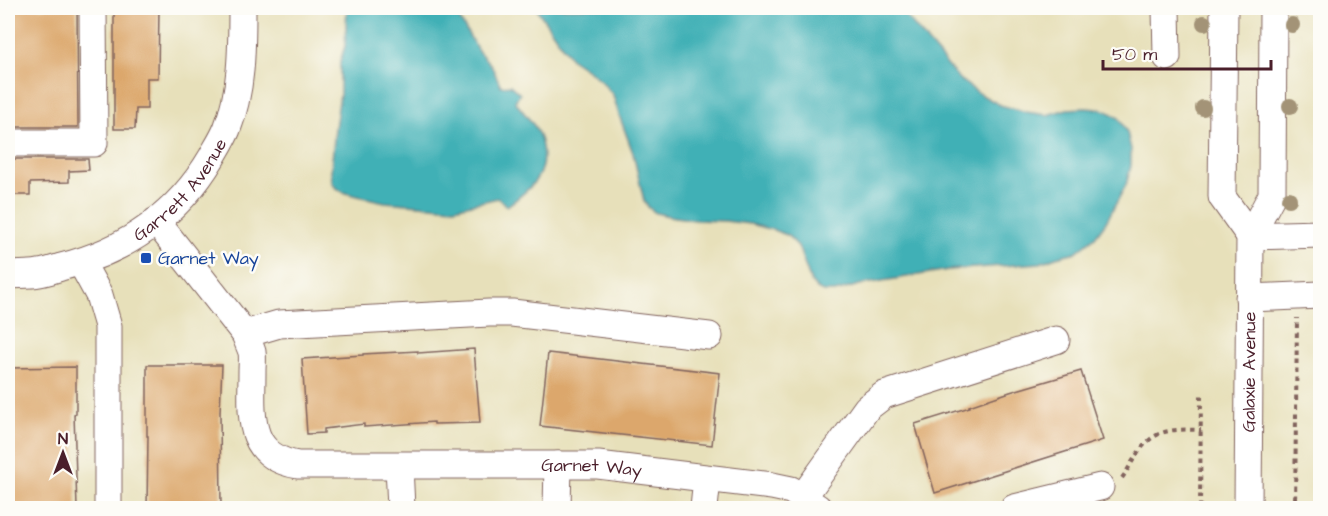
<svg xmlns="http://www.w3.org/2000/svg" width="1328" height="516" viewBox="0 0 1328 516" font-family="'Architects Daughter',sans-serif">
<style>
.water{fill:#3fb0b6;stroke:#446870;stroke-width:1.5}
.building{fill:#dca76c}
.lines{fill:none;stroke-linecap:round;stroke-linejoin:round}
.minor-casing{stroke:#81635d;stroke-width:29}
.path{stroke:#81635d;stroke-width:4;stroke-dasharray:4.5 4.5;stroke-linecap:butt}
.minor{stroke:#fff;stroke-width:27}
.tree{fill:#a39377}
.transit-dot{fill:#1a4fb4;stroke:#fdfcf7;stroke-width:2}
.labels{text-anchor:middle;stroke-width:5;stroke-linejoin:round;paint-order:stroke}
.street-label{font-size:18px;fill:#4a1f2b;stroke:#fdfcf7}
.transit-label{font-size:18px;fill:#164399;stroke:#fdfcf7;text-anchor:start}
</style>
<rect width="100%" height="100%" fill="#fdfcf7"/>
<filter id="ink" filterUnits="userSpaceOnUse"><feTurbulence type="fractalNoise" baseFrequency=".0167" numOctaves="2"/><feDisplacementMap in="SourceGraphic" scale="12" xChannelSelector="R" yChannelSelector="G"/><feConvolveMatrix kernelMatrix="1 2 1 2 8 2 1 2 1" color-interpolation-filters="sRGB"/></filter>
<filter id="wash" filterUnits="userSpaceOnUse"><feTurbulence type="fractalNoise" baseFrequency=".008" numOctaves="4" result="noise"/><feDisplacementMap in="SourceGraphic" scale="24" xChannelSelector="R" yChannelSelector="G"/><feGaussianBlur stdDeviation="1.35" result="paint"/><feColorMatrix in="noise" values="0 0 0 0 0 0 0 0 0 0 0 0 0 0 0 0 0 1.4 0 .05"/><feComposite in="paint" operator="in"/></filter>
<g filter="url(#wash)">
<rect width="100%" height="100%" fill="#e7e0ba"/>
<g class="water">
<path d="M347,8h108l5,12 19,32 12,13 10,21 9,-1 10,9 -5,7c6,9 14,17 20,26 9,16 12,39 0,54 -7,10 -18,18 -28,25l-9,-8 -44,10 -69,-6 -32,-7 -10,-3 -8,-5 -3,-5 -1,-11 4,-43 5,-34v-32l5,-16z"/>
<path d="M536,8h363l60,71 21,15 20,11 26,7 21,3 20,-6 18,-1 14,1 8,2 12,7 8,14 4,17v17l-5,19 -20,37 -11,15 -19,15 -20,5 -16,6 -92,7 -89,15 -24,7h-12l-6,-3 -6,-7 -13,-36 -11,-11 -14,-5 -23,-6 -25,-3 -30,-1 -26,-4 -13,-3 -7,-5 -5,-7 -11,-48 -14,-38 -6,-20 -12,-14 -12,-10 -18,-12z"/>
</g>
<g id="blocks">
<g class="building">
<path d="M8,8h69l1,119h-70z"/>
<path d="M114,8h45l-1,70h-11v31h-11l-1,20h-21z"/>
<path d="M8,159h80l1,11 -20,1v11l-39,1v12h-22z"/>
<path d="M474,349l6,74 -46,1v-2l-70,5v-3l-40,5v4l-17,1 -5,-75 61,-4v-1l55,-3v2z"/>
<path d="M548,353l172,20 -8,72 -172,-19z"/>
<path d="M147,365h75l-2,47 1,96h-74l1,-72h-1z"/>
<path d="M76,367v47h-2l3,94h-69v-140z"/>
<path d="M1081,371l22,69 -168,53 -20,-69 55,-17 -1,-1 41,-14z"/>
</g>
</g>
</g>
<g filter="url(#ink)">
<use href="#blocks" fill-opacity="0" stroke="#81635d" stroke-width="1.5"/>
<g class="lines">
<g class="minor-casing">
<g id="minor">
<path d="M1166,8l1,49"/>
<path d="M1224,8l-2,189 28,39"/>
<path d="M8,143h86l-1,-135"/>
<path id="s1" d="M156,221l89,113c2,6 5,12 7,18 1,6 0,13 0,19 0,42 -7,85 46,94h300l174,21 19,4 27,18"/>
<path d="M1250,236l70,-2"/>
<path d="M81,262l18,33 9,31v182"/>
<path id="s2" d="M8,275c10,-1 21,0 31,-2 8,-1 15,-4 22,-6 64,-16 117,-52 151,-110 5,-9 11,-18 15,-28 15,-38 15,-81 15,-121"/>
<path d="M1249,298l71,-3"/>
<path d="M245,334l34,-10 210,-11h23l197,23"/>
<path d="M399,466l2,42"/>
<path d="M803,497l64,-89 17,-13 172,-55"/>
<path d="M557,508l1,-43"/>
<path d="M704,508l3,-29"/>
<path d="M1014,508l86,-21"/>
<path id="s3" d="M1248,508l2,-272 22,-41 1,-187"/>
</g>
</g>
<g class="path">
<path d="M1122,478c6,-8 10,-17 16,-25 17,-25 35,-24 63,-23"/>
<path d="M366,508l2,-2 1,-5"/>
<path d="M1200,508l1,-115"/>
<path d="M1295,508l2,-190"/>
</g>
<use href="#minor" class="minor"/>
</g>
<g class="tree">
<circle cx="1204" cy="23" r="8"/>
<circle cx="1292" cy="25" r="8"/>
<circle cx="1290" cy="106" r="8"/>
<circle cx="1203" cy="108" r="8"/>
<circle cx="1289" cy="199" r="8"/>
</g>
</g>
<rect class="transit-dot" x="140" y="252" width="12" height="12" rx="3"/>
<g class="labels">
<g class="street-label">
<text dy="6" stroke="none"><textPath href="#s2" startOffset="200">Garrett Avenue</textPath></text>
<text dy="6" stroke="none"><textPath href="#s3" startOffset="136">Galaxie Avenue</textPath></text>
<text dy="6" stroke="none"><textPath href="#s1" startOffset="594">Garnet Way</textPath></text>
</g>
<g class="transit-label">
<text x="158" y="264">Garnet Way</text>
</g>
</g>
<rect width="1328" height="516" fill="none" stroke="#fdfcf7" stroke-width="30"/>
<g transform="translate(63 453)" stroke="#fdfcf7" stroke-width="4.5" paint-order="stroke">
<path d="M0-4.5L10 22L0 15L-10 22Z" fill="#4a1f2b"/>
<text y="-9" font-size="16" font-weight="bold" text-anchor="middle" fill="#4a1f2b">N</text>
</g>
<path d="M1103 60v9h168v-9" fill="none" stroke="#4a1f2b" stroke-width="3"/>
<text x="1112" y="60" font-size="18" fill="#4a1f2b" stroke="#fdfcf7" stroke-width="4.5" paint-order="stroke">50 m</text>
</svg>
